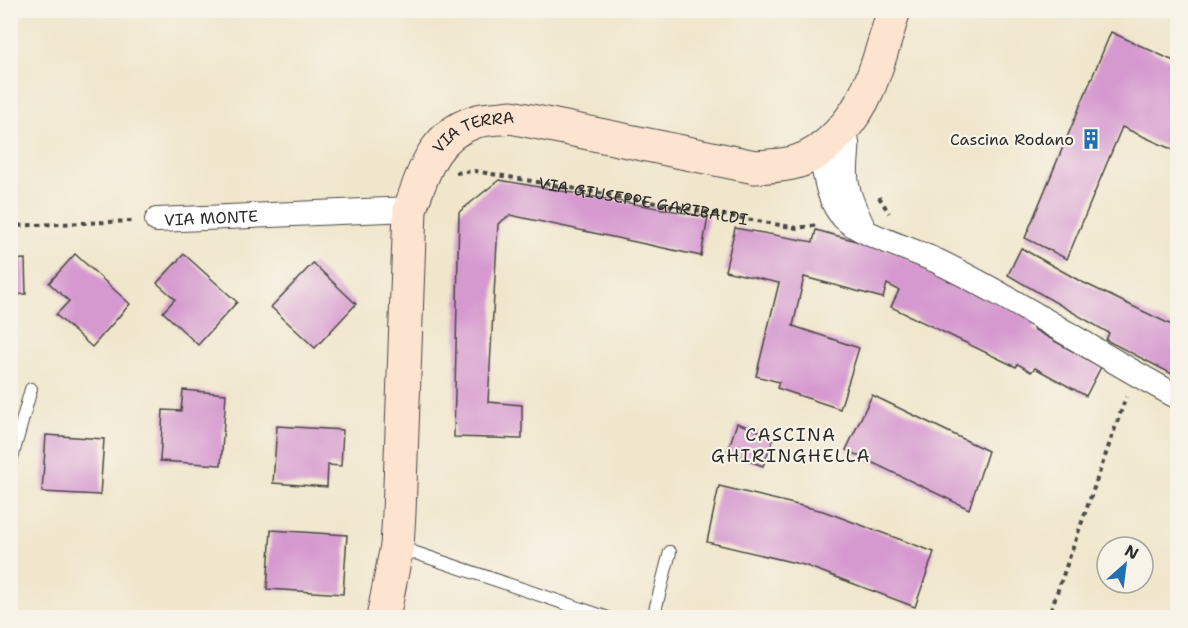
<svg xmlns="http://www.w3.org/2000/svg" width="1188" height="628" viewBox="0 0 1188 628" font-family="'Shantell Sans',sans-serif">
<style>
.building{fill:#d599cf}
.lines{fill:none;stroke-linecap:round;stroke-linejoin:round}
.lane-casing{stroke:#494743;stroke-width:14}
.street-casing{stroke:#494743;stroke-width:26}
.secondary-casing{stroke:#494743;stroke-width:35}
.path{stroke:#494743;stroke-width:4;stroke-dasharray:4.5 4.5;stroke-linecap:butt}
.lane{stroke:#fff;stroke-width:12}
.street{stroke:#fff;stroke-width:24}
.secondary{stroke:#fde4d1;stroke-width:33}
.labels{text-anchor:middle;stroke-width:4.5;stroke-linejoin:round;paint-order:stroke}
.street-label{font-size:16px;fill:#2b2b2b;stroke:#f7f3e8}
.poi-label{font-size:16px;fill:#2b2b2b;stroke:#f7f3e8;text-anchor:end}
.neighbourhood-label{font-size:18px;letter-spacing:1.5px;fill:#2b2b2b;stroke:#f7f3e8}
</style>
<rect width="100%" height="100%" fill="#f7f3e8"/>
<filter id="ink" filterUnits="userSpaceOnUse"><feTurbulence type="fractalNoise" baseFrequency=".0167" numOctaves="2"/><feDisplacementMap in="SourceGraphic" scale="12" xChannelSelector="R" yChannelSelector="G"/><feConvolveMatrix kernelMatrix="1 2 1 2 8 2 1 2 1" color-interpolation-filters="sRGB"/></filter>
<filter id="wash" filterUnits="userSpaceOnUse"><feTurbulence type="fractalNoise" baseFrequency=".008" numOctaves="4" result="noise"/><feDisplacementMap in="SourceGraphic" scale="24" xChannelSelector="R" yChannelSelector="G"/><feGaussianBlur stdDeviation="1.35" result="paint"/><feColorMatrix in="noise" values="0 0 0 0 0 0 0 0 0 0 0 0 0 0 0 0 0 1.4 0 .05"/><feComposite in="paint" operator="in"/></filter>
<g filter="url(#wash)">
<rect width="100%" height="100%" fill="#f0e6cc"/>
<g id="blocks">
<g class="building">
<path d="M1111,32l67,31v89l-56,-25 -55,132 -42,-21z"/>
<path d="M499,180l209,37 -7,39 -191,-41 -12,9 -10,178 34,3v34l-68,-2 5,-225z"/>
<path d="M735,228l78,14 3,-12 80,22 140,68 -3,9 68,38 -15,29 -51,-28 -4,4 -13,-8 -2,3 -125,-60 8,-17 -12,-6 -4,14 -79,-21 -11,49 66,22 -19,61 -63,-21 2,-6 -23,-6 23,-93 -54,-12z"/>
<path d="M1021,248l59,33 98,47v49l-72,-37 3,-7 -101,-58z"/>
<path d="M75,254l55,50 -38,43 -36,-32 13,-14 -20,-18z"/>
<path d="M184,254l53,48 -39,43 -35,-33 12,-13 -18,-16z"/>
<path d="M25,259l1,35 -16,1v-35z"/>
<path d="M313,263l43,41 -41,44 -44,-41z"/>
<path d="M183,390l43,4 -5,71 -61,-4 3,-51 18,1z"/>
<path d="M872,395l116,56 -19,58 -123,-59z"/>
<path d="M737,423l37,14 -11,29 -36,-13z"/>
<path d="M277,426l66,4 -2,36 -13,-1 -1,22 -54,-4z"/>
<path d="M46,435l58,4 -4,56 -58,-3z"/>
<path d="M719,486l104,25 111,41 -19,55 -111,-42 -97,-23z"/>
<path d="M271,530l76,5 -4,59 -76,-5z"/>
</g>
</g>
</g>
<g filter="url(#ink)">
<use href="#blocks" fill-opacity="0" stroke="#494743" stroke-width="1.5"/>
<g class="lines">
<g class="lane-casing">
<g id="lane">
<path d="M10,465l21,-76"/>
<path d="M398,547l210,71"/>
<path d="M653,618l17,-66"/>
</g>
</g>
<g class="street-casing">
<g id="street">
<path d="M843,127c8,19 2,29 3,48 0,19 11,38 18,55"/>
<path d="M820,150c5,22 7,51 24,68 17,17 71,32 95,44 82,40 158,92 239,135"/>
<path id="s2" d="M157,220l253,-11"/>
</g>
</g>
<g class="secondary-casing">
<g id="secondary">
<path id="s3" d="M383,618l14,-72 2,-33 11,-304c14,-38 23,-73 64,-87 11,-4 25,-3 37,-5l244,50c14,-1 28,-1 41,-5 31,-9 60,-44 72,-73 11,-25 18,-53 26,-79"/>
</g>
</g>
<g class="path">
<path id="s1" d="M456,173l19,-2 322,57 21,-3"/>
<path d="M879,197l10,16"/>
<path d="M10,226l123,-5"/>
<path d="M1048,618l78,-221"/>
</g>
<use href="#lane" class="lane"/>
<use href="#street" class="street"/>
<use href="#secondary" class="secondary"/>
</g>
</g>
<defs>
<g id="building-bare" transform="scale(1.62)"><path d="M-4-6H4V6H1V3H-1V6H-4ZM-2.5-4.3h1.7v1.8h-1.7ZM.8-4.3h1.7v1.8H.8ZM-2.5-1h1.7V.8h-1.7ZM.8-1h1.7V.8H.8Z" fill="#1f6fb2" stroke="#f7f3e8" stroke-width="2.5" paint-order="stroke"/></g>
</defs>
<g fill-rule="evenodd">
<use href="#building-bare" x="1091" y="139"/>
</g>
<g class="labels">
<g class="street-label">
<text dy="6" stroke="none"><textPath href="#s3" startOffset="519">VIA TERRA</textPath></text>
<text dy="6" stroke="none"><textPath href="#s1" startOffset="190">VIA GIUSEPPE GARIBALDI</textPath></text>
<text dy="6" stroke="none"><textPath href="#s2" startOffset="54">VIA MONTE</textPath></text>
</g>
<g class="poi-label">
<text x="1074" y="145">Cascina Rodano</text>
</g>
<g class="neighbourhood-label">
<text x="791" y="441">CASCINA<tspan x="791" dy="21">GHIRINGHELLA</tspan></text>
</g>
</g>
<rect width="1188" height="628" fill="none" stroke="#f7f3e8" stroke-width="36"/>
<g transform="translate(1125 565) rotate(28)"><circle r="28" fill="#f7f3e8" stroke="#a5a39c" stroke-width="1.5"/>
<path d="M0-4.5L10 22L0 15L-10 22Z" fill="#1f6fb2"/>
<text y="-9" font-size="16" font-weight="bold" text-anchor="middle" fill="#2b2b2b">N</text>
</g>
</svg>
